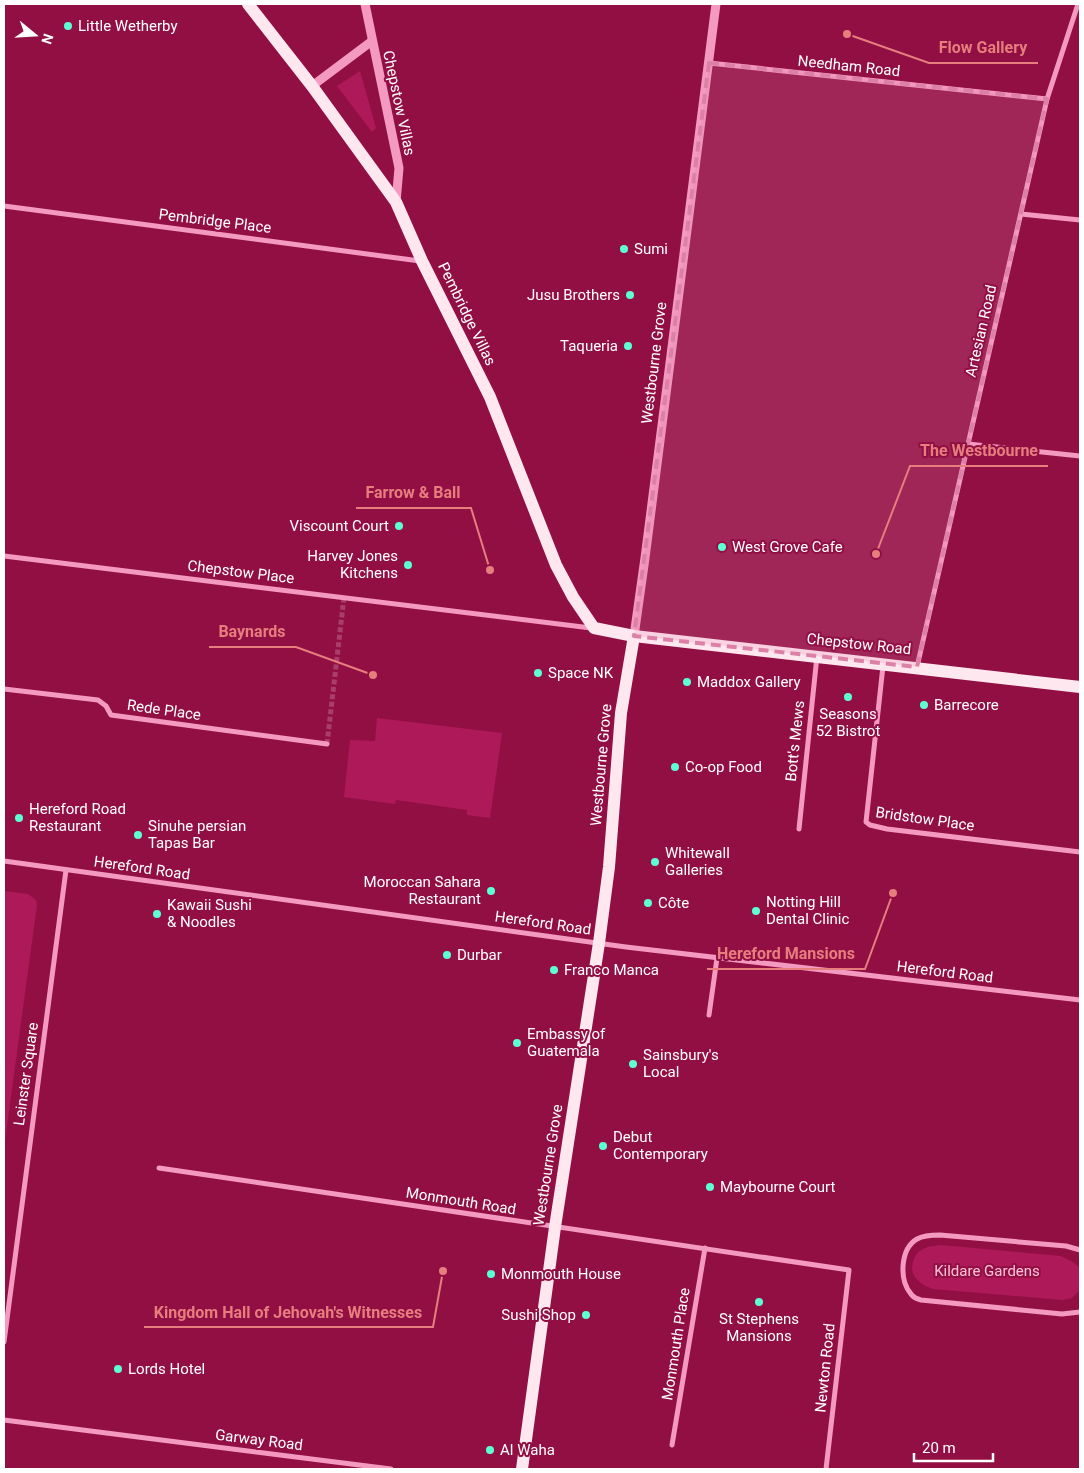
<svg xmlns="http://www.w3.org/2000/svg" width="1084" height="1473" viewBox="0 0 1084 1473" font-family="Roboto,sans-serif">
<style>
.green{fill:#ae1959}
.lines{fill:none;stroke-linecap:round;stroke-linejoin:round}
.minor-tunnel{stroke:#a83f69;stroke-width:5;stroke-dasharray:5 2.5;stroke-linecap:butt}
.minor{stroke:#f49ac0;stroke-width:5}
.tertiary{stroke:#f49ac0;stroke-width:9}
.primary{stroke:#ffe7ef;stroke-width:12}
.marked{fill:#dd80a5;fill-opacity:0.2;stroke:#dd80a5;stroke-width:4;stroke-dasharray:10 6;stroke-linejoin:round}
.poi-dot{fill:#5dffd5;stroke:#920f44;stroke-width:2}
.labels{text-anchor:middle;stroke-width:4;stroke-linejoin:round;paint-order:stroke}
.poi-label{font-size:15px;fill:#fff;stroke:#920f44;text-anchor:start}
.street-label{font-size:15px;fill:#fff;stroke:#920f44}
.park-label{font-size:15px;fill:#fec2db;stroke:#920f44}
.leader{fill:none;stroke:#e67e7e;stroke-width:2}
.callout-dot{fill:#e67e7e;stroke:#920f44;stroke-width:2}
.callout-label{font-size:16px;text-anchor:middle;font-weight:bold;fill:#e67e7e;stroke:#920f44;stroke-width:4;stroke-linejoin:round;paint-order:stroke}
</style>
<rect width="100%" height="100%" fill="#920f44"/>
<g class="green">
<path d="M360,71l16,57 -4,4 -35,-46z"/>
<path d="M377,718l125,15 -12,85 -23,-3v-5l-71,-10 -1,4 -51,-7 6,-57 25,1z"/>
<path d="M4,891l24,3 8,6 1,5 -33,243z"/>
<path d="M940,1245l121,11 12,6 7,6v22l-8,8 -9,2 -130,-11c-18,-6 -28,-19 -15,-37l9,-5z"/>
</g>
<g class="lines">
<path class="minor-tunnel" d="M327,744l17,-147"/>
<g class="minor">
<path d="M709,63l338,36"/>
<path d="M4,206l416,55"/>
<path d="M1021,214l59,6"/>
<path d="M968,444l112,12"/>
<path d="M4,556l587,72"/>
<path d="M883,666l-17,156 4,3 17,4 193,23"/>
<path d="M917,667l130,-568 31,-95"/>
<path d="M4,689l94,11 8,6 5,9 216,29"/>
<path d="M799,829l18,-173"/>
<path d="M4,861l622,86 454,53"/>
<path d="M709,1015l8,-57"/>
<path d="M159,1168l690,102 -23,199"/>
<path d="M1080,1250l-14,-4 -126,-11c-7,0 -16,0 -23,4 -17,10 -18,41 -6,55 2,3 6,5 10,6l141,14 18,-2"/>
<path d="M4,1342l62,-472"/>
<path d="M4,1420l387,49"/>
<path d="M672,1445l33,-197"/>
</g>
<g class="tertiary">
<path d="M365,4l34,164 -3,34"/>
<path d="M312,86l60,-45"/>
<path d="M634,636l11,-78 71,-554"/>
</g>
<g class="primary">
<path d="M248,4l64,82 84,116 26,59 68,136 66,168 17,32 21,31 40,8 446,51"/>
<path d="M522,1469l33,-242 44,-284 10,-76 12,-154 13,-77"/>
</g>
</g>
<path class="marked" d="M709,63l338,36 -130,568 -283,-31z"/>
<g class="poi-dot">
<circle cx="68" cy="26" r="5"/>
<circle cx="624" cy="249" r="5"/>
<circle cx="630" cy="295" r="5"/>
<circle cx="628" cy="346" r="5"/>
<circle cx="399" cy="526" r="5"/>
<circle cx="722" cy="547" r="5"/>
<circle cx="408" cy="565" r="5"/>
<circle cx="538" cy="673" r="5"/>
<circle cx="687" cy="682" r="5"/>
<circle cx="848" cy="697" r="5"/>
<circle cx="924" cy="705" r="5"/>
<circle cx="675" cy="767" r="5"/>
<circle cx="19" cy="818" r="5"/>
<circle cx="138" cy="835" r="5"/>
<circle cx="655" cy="862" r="5"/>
<circle cx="491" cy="891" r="5"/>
<circle cx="648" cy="903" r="5"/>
<circle cx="756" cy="911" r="5"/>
<circle cx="157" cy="914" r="5"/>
<circle cx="447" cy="955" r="5"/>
<circle cx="554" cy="970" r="5"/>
<circle cx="517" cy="1043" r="5"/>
<circle cx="633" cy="1064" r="5"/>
<circle cx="603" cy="1146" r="5"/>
<circle cx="710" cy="1187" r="5"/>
<circle cx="491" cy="1274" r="5"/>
<circle cx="759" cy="1302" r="5"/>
<circle cx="586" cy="1315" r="5"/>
<circle cx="118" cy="1369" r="5"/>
<circle cx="490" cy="1450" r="5"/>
</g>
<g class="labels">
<g class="poi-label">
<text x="78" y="31">Little Wetherby</text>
<text x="634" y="254">Sumi</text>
<text x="620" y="300" text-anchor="end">Jusu Brothers</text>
<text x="618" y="351" text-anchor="end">Taqueria</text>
<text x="389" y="531" text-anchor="end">Viscount Court</text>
<text x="732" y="552">West Grove Cafe</text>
<text x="398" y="561" text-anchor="end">Harvey Jones<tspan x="398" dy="17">Kitchens</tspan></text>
<text x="548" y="678">Space NK</text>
<text x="697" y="687">Maddox Gallery</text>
<text x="934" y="710">Barrecore</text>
<text x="848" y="719" text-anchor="middle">Seasons<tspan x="848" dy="17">52 Bistrot</tspan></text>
<text x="685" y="772">Co-op Food</text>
<text x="29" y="814">Hereford Road<tspan x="29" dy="17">Restaurant</tspan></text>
<text x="148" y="831">Sinuhe persian<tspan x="148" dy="17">Tapas Bar</tspan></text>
<text x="665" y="858">Whitewall<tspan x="665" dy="17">Galleries</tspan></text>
<text x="481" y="887" text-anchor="end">Moroccan Sahara<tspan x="481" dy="17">Restaurant</tspan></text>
<text x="766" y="907">Notting Hill<tspan x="766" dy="17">Dental Clinic</tspan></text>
<text x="658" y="908">Côte</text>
<text x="167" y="910">Kawaii Sushi<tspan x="167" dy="17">&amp; Noodles</tspan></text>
<text x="457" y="960">Durbar</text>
<text x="564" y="975">Franco Manca</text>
<text x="527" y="1039">Embassy of<tspan x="527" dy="17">Guatemala</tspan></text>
<text x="643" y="1060">Sainsbury's<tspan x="643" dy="17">Local</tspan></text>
<text x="613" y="1142">Debut<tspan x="613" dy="17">Contemporary</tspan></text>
<text x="720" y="1192">Maybourne Court</text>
<text x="501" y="1279">Monmouth House</text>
<text x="576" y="1320" text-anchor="end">Sushi Shop</text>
<text x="759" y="1324" text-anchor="middle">St Stephens<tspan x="759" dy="17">Mansions</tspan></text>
<text x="128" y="1374">Lords Hotel</text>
<text x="500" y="1455">Al Waha</text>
</g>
<g class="street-label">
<text transform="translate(849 66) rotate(6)" y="5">Needham Road</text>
<text transform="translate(399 103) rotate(78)" y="5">Chepstow Villas</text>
<text transform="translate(215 221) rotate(7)" y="5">Pembridge Place</text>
<text transform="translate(467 314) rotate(64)" y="5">Pembridge Villas</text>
<text transform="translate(981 331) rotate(-77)" y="5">Artesian Road</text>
<text transform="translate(654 363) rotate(-83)" y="5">Westbourne Grove</text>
<text transform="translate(241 572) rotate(7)" y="5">Chepstow Place</text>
<text transform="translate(859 644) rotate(6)" y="5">Chepstow Road</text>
<text transform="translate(164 710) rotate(8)" y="5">Rede Place</text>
<text transform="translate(795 741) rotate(-84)" y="5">Bott's Mews</text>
<text transform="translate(601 765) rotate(-85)" y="5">Westbourne Grove</text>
<text transform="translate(925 819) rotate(8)" y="5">Bridstow Place</text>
<text transform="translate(142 868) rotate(8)" y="5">Hereford Road</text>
<text transform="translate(543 923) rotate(8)" y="5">Hereford Road</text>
<text transform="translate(945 972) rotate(7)" y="5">Hereford Road</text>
<text transform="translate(26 1074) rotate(-82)" y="5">Leinster Square</text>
<text transform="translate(548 1165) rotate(-81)" y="5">Westbourne Grove</text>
<text transform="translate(461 1201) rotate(9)" y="5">Monmouth Road</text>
<text transform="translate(676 1344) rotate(-81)" y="5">Monmouth Place</text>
<text transform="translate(825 1368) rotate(-84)" y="5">Newton Road</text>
<text transform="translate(259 1440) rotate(7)" y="5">Garway Road</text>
</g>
<g class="park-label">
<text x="987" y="1276">Kildare Gardens</text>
</g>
</g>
<path class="leader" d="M847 34L929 63H1038M876 554L910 466H1048M490 570L471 508H356M373 675L296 647H209M893 893L865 969H707M443 1271L433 1327H144"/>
<g class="callout-dot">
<circle cx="847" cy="34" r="5"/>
<circle cx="876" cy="554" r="5"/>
<circle cx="490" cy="570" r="5"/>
<circle cx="373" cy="675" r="5"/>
<circle cx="893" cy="893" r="5"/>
<circle cx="443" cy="1271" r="5"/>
</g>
<g class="callout-label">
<text x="983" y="53">Flow Gallery</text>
<text x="979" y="456">The Westbourne</text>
<text x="413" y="498">Farrow &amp; Ball</text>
<text x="252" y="637">Baynards</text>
<text x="786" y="959">Hereford Mansions</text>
<text x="288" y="1318">Kingdom Hall of Jehovah's Witnesses</text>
</g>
<rect width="1084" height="1473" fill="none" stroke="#ffffff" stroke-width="10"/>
<g transform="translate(35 35) rotate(108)" stroke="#920f44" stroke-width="4" paint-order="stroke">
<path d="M0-4L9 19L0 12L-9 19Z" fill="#ffffff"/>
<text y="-8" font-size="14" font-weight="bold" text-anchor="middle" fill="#ffffff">N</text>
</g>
<path d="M914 1453v8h79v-8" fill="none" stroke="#ffffff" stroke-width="2.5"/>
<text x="922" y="1453" font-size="15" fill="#ffffff" stroke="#920f44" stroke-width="4" paint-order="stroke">20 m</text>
</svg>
